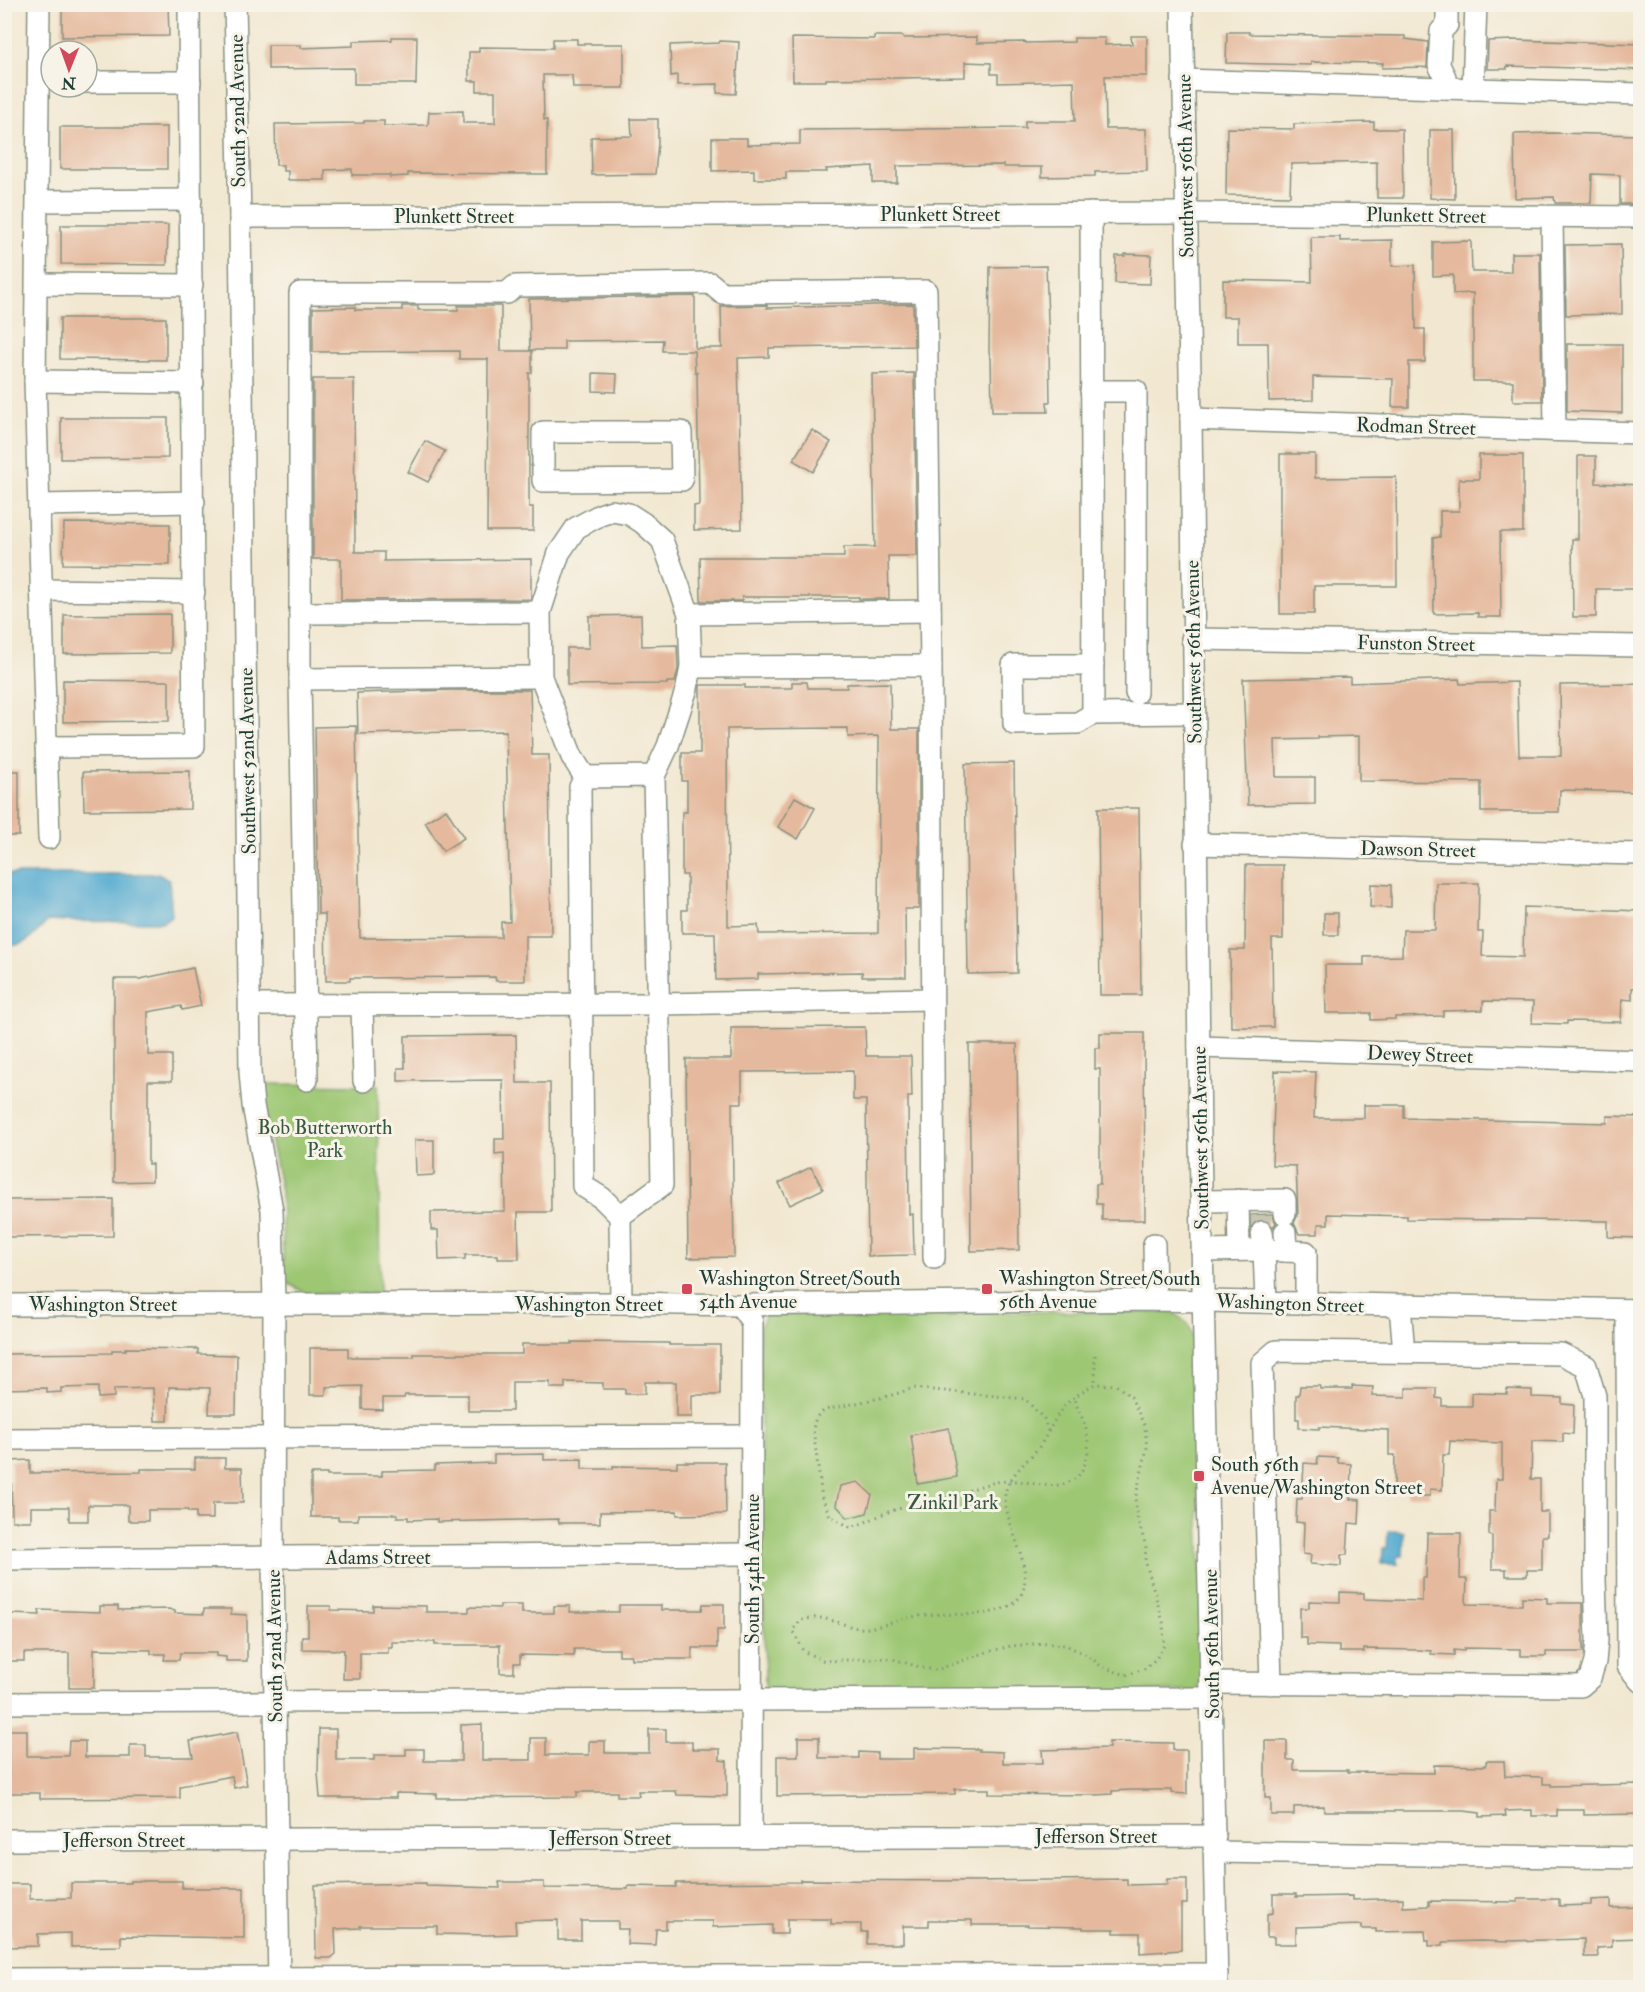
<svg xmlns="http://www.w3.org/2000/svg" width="1645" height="1992" viewBox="0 0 1645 1992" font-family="'IM FELL Double Pica',serif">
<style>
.green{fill:#9dc773;stroke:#5e8254;stroke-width:1.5}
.water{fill:#54abd1;stroke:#3a7482;stroke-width:1.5}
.building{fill:#e5b99d;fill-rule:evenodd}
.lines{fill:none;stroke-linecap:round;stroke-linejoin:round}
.minor-tunnel{stroke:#c8c6b2;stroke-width:21;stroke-dasharray:21 10;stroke-linecap:butt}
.minor-casing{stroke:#889282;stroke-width:24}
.path{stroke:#889282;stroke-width:3;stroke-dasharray:1.5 4.5;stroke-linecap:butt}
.minor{stroke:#fff;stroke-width:21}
.poi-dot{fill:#d1495b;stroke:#f7f3e8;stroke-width:2}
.labels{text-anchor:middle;stroke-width:6;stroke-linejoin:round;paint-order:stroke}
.street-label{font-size:20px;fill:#1f3d34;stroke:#f7f3e8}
.park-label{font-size:20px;fill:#385941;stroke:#f7f3e8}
.poi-label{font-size:20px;fill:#1f3d34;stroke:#f7f3e8;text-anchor:start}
</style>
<rect width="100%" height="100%" fill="#f7f3e8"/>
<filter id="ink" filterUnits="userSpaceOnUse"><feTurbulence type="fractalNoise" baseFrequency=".0167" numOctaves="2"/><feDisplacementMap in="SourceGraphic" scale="12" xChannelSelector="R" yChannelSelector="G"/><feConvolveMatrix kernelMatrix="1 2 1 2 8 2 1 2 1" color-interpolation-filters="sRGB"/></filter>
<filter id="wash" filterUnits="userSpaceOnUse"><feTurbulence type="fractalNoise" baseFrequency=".008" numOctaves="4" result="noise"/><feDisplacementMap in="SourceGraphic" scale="24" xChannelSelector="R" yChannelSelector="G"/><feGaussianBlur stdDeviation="1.35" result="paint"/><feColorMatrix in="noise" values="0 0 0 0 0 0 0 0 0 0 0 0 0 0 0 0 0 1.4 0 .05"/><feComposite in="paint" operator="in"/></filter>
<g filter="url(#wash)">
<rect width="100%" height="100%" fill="#f2e8d1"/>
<g class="green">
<path d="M259,1084l119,1 2,209 -75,-1 -21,-12 -3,-90z"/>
<path d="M768,1311l405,1 15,12 4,10 13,342 -10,15 -420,3 -10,-8 -6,-357z"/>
</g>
<g class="water">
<path d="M5,874h153l11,6 3,35 -9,7 -115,-1c-14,14 -23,27 -43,24z"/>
<path d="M1388,1531l16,1 -1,24h-5v8h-16l1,-16h4z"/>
</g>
<g id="blocks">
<g class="building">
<path d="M62,4h106l1,32 -107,1z"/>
<path d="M1227,32h22v2l156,2v3l23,3 -1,25 -45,1 1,-5 -72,-1v3l-85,-2z"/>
<path d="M874,36h29v2l74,-1v6l49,-1v1l48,-1v-4h31v7l27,-1 -1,-8h16v40h-42l1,53h40l1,42 -52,1v4l-53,1v-10h-38v-2l-107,1v17h-24v-17l-47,3 1,3h-41v7h-32v-9l-42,1v-33h35v7l53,-1v-14l225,-2v-7h50l-1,-40 -76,2v-9h-7v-11l-26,-1v15l-139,2v2h-33l-1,-43 82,1z"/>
<path d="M392,37h25l-1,47h-62v-16l-86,1v-24h33v3l52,-2v-5l39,-1z"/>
<path d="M553,39h24v5h47v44h-51l-1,-13h-29l1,45h3v54l-139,-1v3l-18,1v-2h-38v-6l-27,1v10h-37v-9h-5v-6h-7l-1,-41 89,-1v-2h20v5l44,-1 1,-13 34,-1v12h32v-32h-18v-10h-8v-29h10v-5l74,1z"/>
<path d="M1513,40l128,4v26l-134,-4v3h-20l1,-28z"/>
<path d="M720,41l19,1 -3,52 -19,-1 1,-9 -41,1v-10l-6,1 -1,-31 49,-2z"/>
<path d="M631,119h27v24l-3,31 -63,1 -1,-38 41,-1z"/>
<path d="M1374,122v7h28l1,69h-26v-36l-86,2 -1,32 -64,-1 1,-67 67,1v-5z"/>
<rect x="60" y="127" width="107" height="42"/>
<path d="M1430,130h24l1,69 -25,-1z"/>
<path d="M1552,133l89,2v69h-21v-29l-28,-1 -1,29h-36l-1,-6 -39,1 -1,-64z"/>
<path d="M61,225h107l-1,40 -106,-1z"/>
<path d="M1311,237h29v4l52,-1v26l23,-1 1,64h9v33h-16v45h-17l1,-28 -80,-2v23l-44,1 -1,-58h-30v-26h-15v-37l89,2z"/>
<path d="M1471,241l1,31h39v-19h29l2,148h-29v-20h-40v-88l-20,1v-19l-20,1v-34z"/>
<path d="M1621,244l1,70 -56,1 -1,-70z"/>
<path d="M1125,254l26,1 -1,29 -35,-1 1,-27h9z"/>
<path d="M1046,266l3,81 1,55h-3l1,10h-56l-1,-54h-1l-1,-7 1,-84z"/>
<path d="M695,296v52h27l-1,-42 46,-1v3l146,-4 1,42 -145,2v9l-31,1 4,171 -48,1v-24l5,-1 -2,-133h-2l-1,-21h-32l1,-11 -99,1v9h-34l-1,-51z"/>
<path d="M402,306h16v4h40v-4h43v45h31v22h-3v134h4v24h-46l1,-172h-29v-8l-146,1v-44l42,-1v3h47z"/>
<path d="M60,318h106v42l-106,-1z"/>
<path d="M1567,344h55v69l-55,-2z"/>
<path d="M593,373l24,1 -1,18 -23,-1z"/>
<path d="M914,373l3,183h-29l1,43h-30v-2h-117v4h-41l-1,-44h144v-10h31l-3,-173z"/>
<path d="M313,379h41l1,173h29v9l147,-2v40l-190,1v-41h-28z"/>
<path d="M61,418h107v40l-107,1z"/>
<path d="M812,430l19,12 -18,30 -20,-12z"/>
<path d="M425,441l20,10 -17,31 -20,-10z"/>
<path d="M1280,454h35v24l81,-1 1,109h-83v28h-34z"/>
<path d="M1479,455h44v77h-23l1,85h-23v-4l-44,1 -1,-76 7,-1v-26h19v-32h20z"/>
<path d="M1578,456h18v27l45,2v104h-45v28h-23l-1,-78h6z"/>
<path d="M64,523l106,1v41l-107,-1z"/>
<path d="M170,614v39l-106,1v-39z"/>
<path d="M641,615l1,31 35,-1 1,24 -3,13h-8v2l-100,1v-37h22v-32z"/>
<path d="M1350,677v6l109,-4 1,5 57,-2 2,74h42l-1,-71 78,-1 3,108 -81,-2 -1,22h-78v-30l-122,-1v-45l-41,1v2l-43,1 1,37h39v27l-67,1 -5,-126z"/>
<path d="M63,680l106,1v40l-106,1z"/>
<path d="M792,682h15l1,6h39v-4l43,-1 1,46h28v180h-14l1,68h-44v-5l-104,2v5l-42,1 -1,-47h-33v-23h5v-35h-5v-63h5v-31h-5v-28h18v-68h45v3h47zM848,728v9l31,-1 -1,197 -119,1 -1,-9 -30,1 -1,-197z"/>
<path d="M452,690h78l2,65h17l2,181h-26v45h-29l-1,-4 -145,1v3h-24l-1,-67h-7l-3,-187 41,-1 4,212 141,-1v-15h9l-4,-191 -148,3 -1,-41z"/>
<path d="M1014,763l3,210 -49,1 -3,-210z"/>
<rect x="4" y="771" width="15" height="65"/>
<path d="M190,771v38l-106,1 -1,-38z"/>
<path d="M795,797l20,11 -17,31 -20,-12z"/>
<path d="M1098,808h41l2,187h-41z"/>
<path d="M446,809l18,29 -21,13 -18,-29z"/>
<path d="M1246,865h37v74h-11l1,88h-42l-1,-77h15z"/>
<path d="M1436,883h43l-1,49h5l-1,24 41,1 1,-50 117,4v77h-9v12l-10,-1 -1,23 -54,-1v3l-35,-1 1,-21 -50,-1v9l-40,1v5l-48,1v2l-24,1v-7h-45l-1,-48h39v-8l38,-1 1,-26h32z"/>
<path d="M1371,884l20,1v23l-21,-1z"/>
<rect x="1324" y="913" width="14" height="22"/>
<path d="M193,968l8,38 -19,4 -1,-4 -33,6v43h24v26h-24v83h4v17l-38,1v-203h26z"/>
<path d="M865,1027l1,29h45l1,41h-4l1,118 4,-1 1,41 -46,1 -2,-156h-13v-29l-111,1v31h-10l2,154 -46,1 -2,-199h45v-31z"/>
<path d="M1100,1033h44l1,187h-43v-16h-6v-20h4v-115h-5v-21h5z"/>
<path d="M516,1035l1,48h33l1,129h-33l1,47h-21v-4h-33v4l-26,1 -1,-30h-7v-18l74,-1 -1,-58 -9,1v-15h9l-1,-59 -105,1v-13h7v-32z"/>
<path d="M969,1044h48l2,206 -48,1z"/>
<path d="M1275,1071l41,1 -2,46h50v-13h40v13l203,5v-7l34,1v121l-33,-1v-16l-201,-2v-3l-79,-2v10h-10v10h-19l-5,-11 4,-9 -2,-48 -24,-1z"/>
<path d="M415,1140h19v35l-18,1z"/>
<path d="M811,1167l12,22 -33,16 -11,-22z"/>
<path d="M113,1199v37l-109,1v-37z"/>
<path d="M1272,1214l4,9 -3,4 -5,-6 -7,-2 -6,2 -4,5v-11z"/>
<path d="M572,1342l97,1v2h51v50h-28v22h-16v-35h-31v12h-20v-5h-22v-6l-38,-1v6h-15v-6h-38v29h-44v-16h-63l-1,3h-21v12l-21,-1v-23l-36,1v8h-16v-47h38v9h66v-3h108v-10h50z"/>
<path d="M125,1348l73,1v5l39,1 -1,59h-27l1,-26 -41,-1 -1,34h-13l-2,-33 -39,1v8l-16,1v-11l-37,1v4l-14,1v-5l-43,1v-35l108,-1v-3h14z"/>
<path d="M1300,1386h20v3h32v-3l21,1 -1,9 34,1v-9h30v10l6,1v7h30v-13l35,1v-5l25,1v7l30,1v6l12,1 -1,29 -10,-1v9l-31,-1 -1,38h9v33h8v24h-6v34h-15v6h-21v-7h-14v-33l-3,-1v-24h6l1,-32h6v-36l-52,-2 -1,14h-6l-1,35 -12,-1v7h-23v-6h-13l1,-35h-6v-25l-70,-3v2l-20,-1v-9h-3v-24h3z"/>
<path d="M949,1428l8,49 -39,7 -7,-49z"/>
<path d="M544,1454v6l38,-1v10h31v-3l64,1v-5h48l1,52 -49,1v-4l-77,1v11h-41l-1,-4 -121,3v-3l-29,1v-3h-11v-3h-39v6h-20v-3h-27v-43h16v2h55v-5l53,-1v-5l59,-2v-8z"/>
<path d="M1318,1457l20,1v5l13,1 -1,35 10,1 -1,24 -10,-1 -2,32h-6v11l-31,-2 1,-9 -8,-1 1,-31 -8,-1 1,-23h5l2,-36 13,1z"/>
<path d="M195,1458h30v10h17l1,35h-30v16h-17v-7h-8v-2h-40v11h-20v-16h-40v16h-19v-14h-38v14h-19l-1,-60 19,-1v13l111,-1v-3h54z"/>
<path d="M858,1482l14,13 -5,18 -19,5 -12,-13 4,-19z"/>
<path d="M1427,1533h34l-1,46h7l-1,25 56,1v-8l25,1v5h36v49h-37v4h-25v-7l-57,-1v3l-10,-1v5l-23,-1v-3l-11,-1 -56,-1v3h-25v-6l-32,-1v-7h-7v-30h9v-7l31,1v-10l24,1v6l58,2v-23h4z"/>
<path d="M703,1604h21v26h-7v18h-25v11h-61v-4h-12v-6h-45v7l-54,-1v8h-6v10h-14v-28h-65v-3h-43v5h-4v6h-28v26h-17l1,-29 -42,-1v-13h6v-30h23v4l42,1v-6l53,1v6h43v-5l31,1v-3h22v8h32v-7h16v6h49v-7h42v5h41z"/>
<path d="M100,1606h18v4l51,-1 6,2v2l29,1v-5h27v5l16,1v46h-21v-4l-10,-1v-3h-36l-1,7h-15l1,-6h-14v-4l-57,-1v39h-25v-35h-45v8h-15v-47l31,1 -1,-5 61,2z"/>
<path d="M482,1724v36h49v-22h15v17h43v-14h16v12h44v-24h17v13h26v7h28v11l7,1v35l-50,-1 -1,-4h-38l1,5h-22v-4h-40v5l-140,1v-4l-41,-1v5h-76l-2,-25 1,-44h17v31h38v-5h32v-6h18v12h37v-36z"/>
<path d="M8,1730h19v26h41l1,-15h16v16h45v-12h16v12h47l-3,-16 47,-9 10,53 -13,3 -2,-12 -52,10v12l-140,1v-6h-31z"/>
<path d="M798,1737h21v21h40v-6l18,1v6h37v-11l65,1v2l24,1v11h40l-1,-13 67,-2v-6l64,1v7h14v44l-16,-1v-3h-40l-19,1v3l-17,1 -106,-1v-5h-34v5l-178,2v-40h21z"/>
<path d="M1265,1741h22v19h7v10h54v2l86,1v-8l52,1v-5h18l1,15 38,1v7h8v2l90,-2v30l-57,1v-5h-27v6h-25v-6l-27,1 1,5 -26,1v-4l-16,-2h-140v-5l-30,1v8h-23v-17h-6z"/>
<path d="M1127,1879v6l40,-1v-5h20v25h-6v46l-41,3v-20h-26v-4h-31v-2l-55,-1v-1h-56v-5h-43v6h-26v18h-36v-12h-6v-8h-30v-5h-44v15h-15v-9l-59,2v-6h-47v8h-10l-1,16 -28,-1 1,-15h-10v-8h-37v19h-23v-20l-43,1 1,13 -30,1 -49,-1v-8h-77v2l-25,1 1,25 -5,4h-15l-1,-73 111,-2v3l74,2 -1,-6h45v6l84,1v-3l48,1v-4l124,-1v-2l174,1z"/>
<path d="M130,1881h52v7h62v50l-123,-2v10l-50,1v-14l-33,1v12l-28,1 -2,-63h22v15l41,-1v-15h59z"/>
<path d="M1273,1894h23v3l56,-1v4l51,-2v9l26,-1v-5l89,1v-3h41v7l32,-1v-5l20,-1v9l30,-1v31l-29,1v8l-15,1 1,9h-14v-18l-76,2v1l-27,-1 -38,1v3l-14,1v-5h-3l-1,-10 -49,1v-3h-14v-4l-66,2v17h-22v-7h-7v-23l6,-1z"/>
</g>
</g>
</g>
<g filter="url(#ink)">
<use href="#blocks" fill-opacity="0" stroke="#889282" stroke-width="1.5"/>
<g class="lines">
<path class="minor-tunnel" d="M1261,1215l1,17"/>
<g class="minor-casing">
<g id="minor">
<path d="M39,4l-4,377 14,457"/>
<path d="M235,4l5,213 10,855 3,33 19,105 2,94 -1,253 6,431"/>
<path d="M1182,4l9,415 9,720 17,849"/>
<path d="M1183,80l457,14"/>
<path d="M87,82h103"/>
<path d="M1444,88l1,-11 -6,-12 2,-34 6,-6v-21"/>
<path d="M1473,89l3,-85"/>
<path d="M38,201l153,-1"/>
<path d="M1091,213l2,501"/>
<path d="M240,217l947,-4 453,4"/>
<path d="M1552,217l3,213"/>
<path d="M37,284l155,1"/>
<path d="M35,381l158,2"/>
<path d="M1091,391h45v302"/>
<path d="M1191,419l449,14"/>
<path d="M543,432h138l1,48 -139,1z"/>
<path d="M39,505l155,-3"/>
<path d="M41,590l153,2"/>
<path d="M300,613l240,-1"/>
<path d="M689,614l241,-3"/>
<path d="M1192,639l448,7"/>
<path d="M1093,665h-80l1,59 64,-1 15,-9 100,-1"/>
<path d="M691,667l240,-1"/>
<path d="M300,679l241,-2"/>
<path d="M46,747l148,-1 -5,-742"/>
<path d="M585,777l-5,10 3,399 19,12 18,18 1,87"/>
<path d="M1195,844l445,10"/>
<path d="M250,1005l410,-1 272,-5"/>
<path d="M362,1006l2,75"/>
<path d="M1199,1047l441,14"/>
<path d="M307,1080l-7,-401v-386h207l8,-7 195,-3 12,10 204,-2 5,375 3,592"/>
<path d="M1238,1200l1,50"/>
<path d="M1202,1201l83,-1v14"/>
<path d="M620,1216l42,-31 -8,-409 14,-30 19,-58 4,-21 -2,-53 -27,-74 -19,-17 -14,-9 -17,-3 -12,4 -24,13 -17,25 -19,59 1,65 31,80 13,20 69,-1"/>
<path d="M1285,1232l1,19"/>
<path d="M1154,1244l1,56"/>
<path d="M1202,1251l62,-1 -2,-18"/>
<path d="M1266,1302l-2,-52 42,2v52"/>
<path d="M4,1305l617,-2 119,2 415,-5 485,10"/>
<path d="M740,1305l12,17 -1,515"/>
<path d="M1400,1306l4,46"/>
<path d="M1627,1310l1,356 12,15"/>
<path d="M4,1439l748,-3"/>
<path d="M4,1559l747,-5"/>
<path d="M1211,1683l370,3 9,-8 5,-16 2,-22 -2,-61v-183l-9,-30 -25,-12 -285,-3 -14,12 9,321"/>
<path d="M4,1703l1208,-5"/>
<path d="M4,1840l1211,-4"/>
<path d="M1215,1852l425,6"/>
<path d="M4,1979l1213,-5"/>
</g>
</g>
<g class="path">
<path d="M1095,1355v29c-11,6 -24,14 -32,24 -10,12 -15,27 -24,39 -11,14 -32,30 -34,48 -2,31 44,93 2,112 -28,13 -61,4 -90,9 -17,3 -33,10 -49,12 -17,2 -32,-9 -49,-10 -5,-1 -12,1 -18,2l-8,10 10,21 21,10 66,-3 33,10 13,2 51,-18 24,-6 34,-3 20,2 24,11 13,11 24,8 18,-6 12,-10 8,-14 -1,-23 -18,-62 1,-14 -8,-25 -3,-22 12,-50 -2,-22 -14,-30 -15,-12 -21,-1"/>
<path d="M1048,1431l-4,-12 -19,-20 -112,-11 -20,7 -68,15 -9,7 -3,12 9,69 8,18 20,11c14,-3 25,-10 38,-15 16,-6 34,-7 50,-11 35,-9 52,-26 93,-18 16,4 40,5 50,-11 9,-16 9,-32 3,-49 -3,-9 -8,-15 -9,-26"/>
<path d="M941,1500l2,8"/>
</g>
<use href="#minor" class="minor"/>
</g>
</g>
<g class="poi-dot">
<rect x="681" y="1283" width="12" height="12" rx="3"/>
<rect x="981" y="1283" width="12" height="12" rx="3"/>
<rect x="1193" y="1470" width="12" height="12" rx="3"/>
</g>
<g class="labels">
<g class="street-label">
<text transform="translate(237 111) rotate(-91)" y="7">South 52nd Avenue</text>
<text transform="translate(1185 166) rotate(-91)" y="7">Southwest 56th Avenue</text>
<text x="940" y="221">Plunkett Street</text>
<text transform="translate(1426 215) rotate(1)" y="7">Plunkett Street</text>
<text x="454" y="223">Plunkett Street</text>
<text transform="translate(1416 426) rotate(2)" y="7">Rodman Street</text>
<text transform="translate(1416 643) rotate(1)" y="7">Funston Street</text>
<text transform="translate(1193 652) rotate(-91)" y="7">Southwest 56th Avenue</text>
<text transform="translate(247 761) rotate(-91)" y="7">Southwest 52nd Avenue</text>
<text transform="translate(1418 849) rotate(1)" y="7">Dawson Street</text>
<text transform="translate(1420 1054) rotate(2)" y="7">Dewey Street</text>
<text transform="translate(1200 1138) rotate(-91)" y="7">Southwest 56th Avenue</text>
<text transform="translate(1290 1303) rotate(2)" y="7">Washington Street</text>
<text x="103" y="1311">Washington Street</text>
<text x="589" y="1311">Washington Street</text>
<text x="378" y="1564">Adams Street</text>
<text transform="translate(752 1569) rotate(-90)" y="7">South 54th Avenue</text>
<text transform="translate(1211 1644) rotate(-91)" y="7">South 56th Avenue</text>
<text transform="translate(274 1646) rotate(-91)" y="7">South 52nd Avenue</text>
<text x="1096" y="1843">Jefferson Street</text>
<text x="610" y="1845">Jefferson Street</text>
<text x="124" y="1847">Jefferson Street</text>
</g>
<g class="park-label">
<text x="325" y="1134">Bob Butterworth<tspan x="325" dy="23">Park</tspan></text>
<text x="953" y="1509">Zinkil Park</text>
</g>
<g class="poi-label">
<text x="699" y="1285">Washington Street/South<tspan x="699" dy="23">54th Avenue</tspan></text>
<text x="999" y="1285">Washington Street/South<tspan x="999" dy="23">56th Avenue</tspan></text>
<text x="1211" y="1471">South 56th<tspan x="1211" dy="23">Avenue/Washington Street</tspan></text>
</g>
</g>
<rect width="1645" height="1992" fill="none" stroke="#f7f3e8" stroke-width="24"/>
<g transform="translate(69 69) rotate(181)"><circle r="28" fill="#f7f3e8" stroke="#a1aaa0" stroke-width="1.5"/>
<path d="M0-4.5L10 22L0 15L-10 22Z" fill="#d1495b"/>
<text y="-9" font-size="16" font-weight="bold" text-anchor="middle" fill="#1f3d34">N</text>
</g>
</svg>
